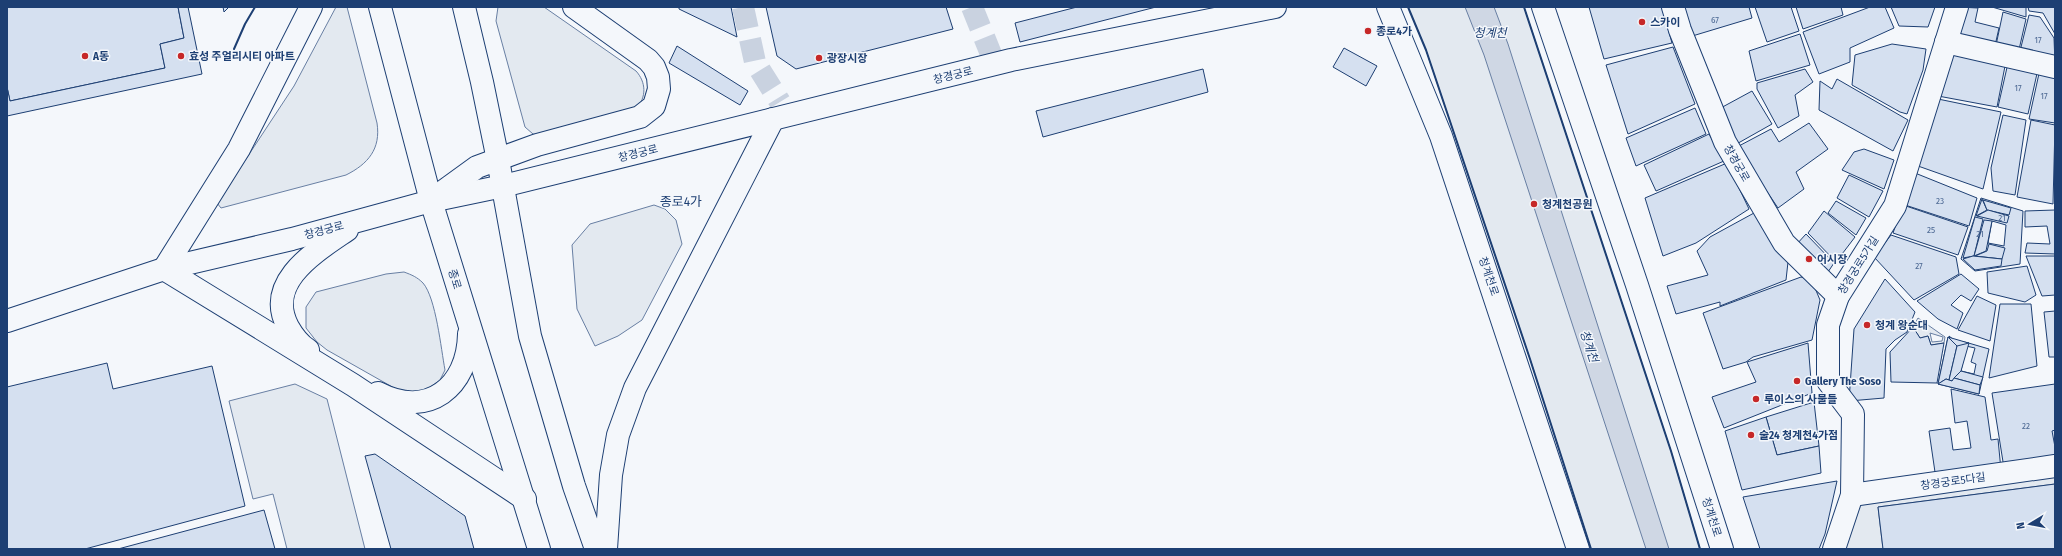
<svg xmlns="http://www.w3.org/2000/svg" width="2062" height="556" viewBox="0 0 2062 556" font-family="'Fira Sans Condensed','Noto Sans KR',sans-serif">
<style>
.green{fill:#e3e9f0;stroke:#687fa3;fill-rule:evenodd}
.water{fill:#cfd7e4;stroke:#687fa3}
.building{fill:#d5e0f0;stroke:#1d3f73;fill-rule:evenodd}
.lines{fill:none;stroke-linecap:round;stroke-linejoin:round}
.minor-tunnel{stroke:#c9d2e0;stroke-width:22;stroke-dasharray:22 11;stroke-linecap:butt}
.minor-casing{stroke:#1d3f73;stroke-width:24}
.major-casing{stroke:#1d3f73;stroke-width:24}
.minor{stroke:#f4f7fb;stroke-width:22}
.major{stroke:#f4f7fb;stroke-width:22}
.wall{stroke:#1d3f73;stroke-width:2}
.poi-dot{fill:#c62828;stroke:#f4f7fb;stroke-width:1.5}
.labels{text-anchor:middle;stroke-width:3;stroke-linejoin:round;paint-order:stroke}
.number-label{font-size:9px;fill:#4b6792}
.poi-label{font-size:11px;font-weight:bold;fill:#1d3f73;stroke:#f4f7fb;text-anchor:start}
.street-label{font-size:11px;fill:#1d3f73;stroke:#f4f7fb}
.water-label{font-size:12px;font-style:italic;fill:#1d3f73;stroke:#f4f7fb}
.quarter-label{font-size:13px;fill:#1d3f73;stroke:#f4f7fb}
</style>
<rect width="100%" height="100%" fill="#f4f7fb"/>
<g class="green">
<path d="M336,7h11l30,116c4,26 -9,41 -31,52l-125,33 -4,-5 77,-117z"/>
<path d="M498,7h46l92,64c10,11 11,26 0,38l-98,26 -5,-1 -8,-7 -29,-106z"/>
<path d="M1408,7h116l147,444 29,98h-109l-61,-190 -104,-309z"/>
<path d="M654,205l11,4 11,11 6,24 -40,76 -24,16 -23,10 -18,-37 -5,-64 18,-21z"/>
<path d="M404,272c8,3 13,5 19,11 13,15 18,66 22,87l-5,10 -14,10 -23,3 -76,-43 -10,-8 -11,-14v-21l10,-15 70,-18z"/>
<path d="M1918,318l27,19 -1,6 -13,2 -3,-9 -8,2 -7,-11zM1930,333l13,4 -1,4 -10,1z"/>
<path d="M295,384l32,15 38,150h-78l-14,-55 -20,5 -24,-98z"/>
<path d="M2055,475v9l-177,23 5,42h-40l15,-44z"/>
</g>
<path class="water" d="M1465,7h29l14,37 161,505h-23l-162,-494z"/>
<g class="building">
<path d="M7,7h171l6,31 -24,6 5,24 -155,33 -3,-14z"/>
<path d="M178,7h10l14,67 -195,42v-29l3,14 155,-33 -5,-24 24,-6z"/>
<path d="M223,7h6l-5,5z"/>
<path d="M679,7h52l6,30 -58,-28z"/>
<path d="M766,7h180l7,22 -157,40 -19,-13z"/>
<path d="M1077,7h79l-136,35 -5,-19z"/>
<path d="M1589,7h73l10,36 -68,16z"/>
<path d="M1681,7h68l3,11 -63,19z"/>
<path d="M1755,7h36l8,24 -32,11z"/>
<path d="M1796,7h45l2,8 -40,14z"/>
<path d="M1870,7h15l9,21 -44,20v14l-31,12 -16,-42z"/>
<path d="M1891,7h44l-7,20 -29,-1z"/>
<path d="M1959,7l19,1 -3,14 24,6 -5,22 -42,-10z"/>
<path d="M1992,7h34v10z"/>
<path d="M2028,7h27v27l-12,-21 -14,-2z"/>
<path d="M2003,12l23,7 -8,35 -23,-4z"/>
<path d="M2029,15l11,2 14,21 1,26 -36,-9z"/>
<path d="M1800,34l10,31 -54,16 -7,-30z"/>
<path d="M1892,44l34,5 -3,21 -16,44 -7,-2 -48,-27 3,-30z"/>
<path d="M1948,45l58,16 -9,46 -59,-11z"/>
<path d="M677,46l71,45 -8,14 -71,-42z"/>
<path d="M1673,47l22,57 -67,30 -22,-69z"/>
<path d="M1344,48l33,18 -11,20 -33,-19z"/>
<path d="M2008,63l30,6 -10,45 -30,-7z"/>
<path d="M1203,69l5,23 -165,45 -7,-26z"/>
<path d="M1805,69l8,13 -18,13 4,21 -21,12 -21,-39v-6z"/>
<path d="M2040,69l15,5v49l-26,-4z"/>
<path d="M1837,79l71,41 -15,31 -74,-41 1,-29 12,8z"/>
<path d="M1752,91l20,33 -39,22 -16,-36z"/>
<path d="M1938,99l63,13 -18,77 -65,-23z"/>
<path d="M1695,108l11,26 -70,32 -10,-28z"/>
<path d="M2003,115l23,5 -11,75 -22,-4 -2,-23z"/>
<path d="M2031,120l24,5 -2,79 -36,-7z"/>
<path d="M1809,123l19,26 -32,23 8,17 -26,19 -41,-61 34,-18 8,13z"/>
<path d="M1709,134l15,27 -68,30 -12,-26z"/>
<path d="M1864,149l30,11 -10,29 -42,-19 12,-18z"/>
<path d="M1727,163l22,46 -53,34 -33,13 -18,-58z"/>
<path d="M1915,173l62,25 -8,28 -67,-22z"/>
<path d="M1849,175l34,16 -14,26 -32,-19z"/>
<path d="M1981,198l42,13 -3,53 -45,7 -14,-12zM1992,221l14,4 -2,21 -16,-3z"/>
<path d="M1982,199l5,11 -11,6z"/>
<path d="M1983,200l28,8 -2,7 -22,-5z"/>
<path d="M1836,201l30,17 -10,17 -28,-22z"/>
<path d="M1903,205l65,22 -10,28 -65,-22z"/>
<path d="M1988,210l21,6 -2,7 -30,-7z"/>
<path d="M2055,210v44l-30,-1 2,-10 23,1 -3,-18 -22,1v-16z"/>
<path d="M1824,211l31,26 -19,25 -28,-29z"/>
<path d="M1754,213l34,49 -2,18 -66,26v-4l-44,12 -9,-28 41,-11 -11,-24 13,-14z"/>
<path d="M1975,217l8,2 -9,37 -11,2z"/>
<path d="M1984,220l8,1 -6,30 -12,5z"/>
<path d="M1806,234l28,29 -6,9 -32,-27z"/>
<path d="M1891,235l65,22 3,17 -45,26 -40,-43z"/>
<path d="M1989,244l16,4 -3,11 -27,-3 12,-5z"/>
<path d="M1973,256l29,3 -1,7 -26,4 -12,-11z"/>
<path d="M2026,256h29v39l-13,1z"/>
<path d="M2027,266l9,29 -11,7 -37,-9 -1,-21z"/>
<path d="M1961,274l18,15 -8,12 -10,-6 -10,10 12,8 -6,16 -19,-10 -21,-18z"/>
<path d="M1801,277l6,2 8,9 5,12 -8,40 -59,17 -7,5 -23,7 -20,-56z"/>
<path d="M1885,279l30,33 -8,20 -12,8 -9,9 -2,49 -35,3 5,-72z"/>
<path d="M1977,296l19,9 -6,36 -32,-11z"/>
<path d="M2000,304h31l6,62 -48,12z"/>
<path d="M2055,311v46h-6l-5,-45z"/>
<path d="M1913,327l7,11 8,-2 3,9 13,-2 -7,40 -46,-1 -1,-30z"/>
<path d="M1949,336l5,4 15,3 -12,3 -4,-2z"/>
<path d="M1948,337l41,12 -10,45 -41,-10zM1966,346l9,2 -4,14 5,2 -2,10 -13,-3z"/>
<path d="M1948,337l9,9 -8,34 -3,-1 -8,5z"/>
<path d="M1808,343l4,50 -88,35 -12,-31 44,-15 -9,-20z"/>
<path d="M1969,343l-8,28 -9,10 -3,-1 8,-34z"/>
<path d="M107,363l6,26 99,-23 33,140 -160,43h-78v-162z"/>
<path d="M1961,371l22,6 -3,8 -26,-7z"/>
<path d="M1954,378l26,7 -1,9 -41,-10 8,-5 6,2z"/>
<path d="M2055,384v75l-51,9 -12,-75z"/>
<path d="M1951,389l34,8 6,43 7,-1 3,31 -65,9 -7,-48 21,-3 3,22 18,-2 -4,-27 -12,2z"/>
<path d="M1814,402l5,44 -42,9 -11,-38z"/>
<path d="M1766,417l11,38 42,-9 2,27 -79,17 -17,-59z"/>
<path d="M2055,430v17l-3,-16z"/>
<path d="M375,454l90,62 9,33h-83l-26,-93z"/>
<path d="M1837,481l-12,53 -6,15h-59l-17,-52z"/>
<path d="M2055,484v65h-172l-5,-42z"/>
<path d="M264,510l11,39h-157z"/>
</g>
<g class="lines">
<g class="minor-tunnel">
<path d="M743,7l12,55 25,40"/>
<path d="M972,7l23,57"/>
</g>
<g class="minor-casing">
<g id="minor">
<path d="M1673,7l7,23 45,112 59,101 54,53"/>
<path d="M1946,42l109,25"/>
<path d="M1852,495l203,-29"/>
<path d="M1834,549l18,-54 1,-81 -25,-33v-56l10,-29 57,-90 62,-199"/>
</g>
</g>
<g class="major-casing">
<g id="major">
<path d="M380,7l51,194 108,348"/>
<path d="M464,7l18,75 16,78 32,176 44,150 22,63"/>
<path d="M1388,7l53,129 137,413"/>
<path d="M1543,7l94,278 85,264"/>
<path d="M437,196l40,-29 60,-22 103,-28 14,-11 5,-17 -1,-12 -4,-10 -6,-7 -74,-53"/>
<path d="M164,269l189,116 172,114"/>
<path d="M164,269l75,-120 72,-142"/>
<path d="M7,321l157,-52 128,-30 139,-38 72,-15 508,-126 264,-53"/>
<path d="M308,350c-9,-6 -15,-14 -20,-23 -24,-45 27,-75 59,-97"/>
<path d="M378,393c50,26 90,-6 91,-59"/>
<path d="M606,549l5,-74 7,-40 17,-47 138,-269"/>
</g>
</g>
<use href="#minor" class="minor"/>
<use href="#major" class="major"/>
<g class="wall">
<path d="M1408,7l18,43 104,309 61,190"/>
<path d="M1524,7l147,444 29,98"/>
<path d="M234,49l11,-25 10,-17"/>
</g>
</g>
<g class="poi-dot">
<circle cx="1642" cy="22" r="4"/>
<circle cx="1368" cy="31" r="4"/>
<circle cx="85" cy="56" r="4"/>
<circle cx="181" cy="56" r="4"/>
<circle cx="819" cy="58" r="4"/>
<circle cx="1534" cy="204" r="4"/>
<circle cx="1809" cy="259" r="4"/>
<circle cx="1867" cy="325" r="4"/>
<circle cx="1797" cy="381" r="4"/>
<circle cx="1756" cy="399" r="4"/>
<circle cx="1751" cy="435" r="4"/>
</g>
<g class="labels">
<g class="number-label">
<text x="1715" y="23">67</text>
<text x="2038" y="43">17</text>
<text x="2018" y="91">17</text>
<text x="2044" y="99">17</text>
<text x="1940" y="204">23</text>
<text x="2002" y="221">21</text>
<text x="1931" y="233">25</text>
<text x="1980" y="237">21</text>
<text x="1919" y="269">27</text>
<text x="2026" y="429">22</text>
</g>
<g class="poi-label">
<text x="1650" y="26">스카이</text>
<text x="1376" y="35">종로4가</text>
<text x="93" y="60">A동</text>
<text x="189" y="60">효성 주얼리시티 아파트</text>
<text x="827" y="62">광장시장</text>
<text x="1542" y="208">청계천공원</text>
<text x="1817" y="263">어시장</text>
<text x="1875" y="329">청계 왕순대</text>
<text x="1805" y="385">Gallery The Soso</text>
<text x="1764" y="403">루이스의 사물들</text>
<text x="1759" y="439">술24 청계천4가점</text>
</g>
<g class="street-label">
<text transform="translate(953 75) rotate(-14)" y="4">창경궁로</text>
<text transform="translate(638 153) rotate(-14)" y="4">창경궁로</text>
<text transform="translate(1737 163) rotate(60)" y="4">창경궁로</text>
<text transform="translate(324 230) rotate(-15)" y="4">창경궁로</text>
<text transform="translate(1858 265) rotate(-58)" y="4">창경궁로5가길</text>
<text transform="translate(1489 276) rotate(71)" y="4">청계천로</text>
<text transform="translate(455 279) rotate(73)" y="4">종로</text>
<text transform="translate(1953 481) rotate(-8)" y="4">창경궁로5다길</text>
<text transform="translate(1712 517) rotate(72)" y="4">청계천로</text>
</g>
<g class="water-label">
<text x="1490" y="37">청계천</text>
<text transform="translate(1589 346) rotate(72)" y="4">청계천</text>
</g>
<g class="quarter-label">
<text x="681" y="206">종로4가</text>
</g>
</g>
<rect width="2062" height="556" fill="none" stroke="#1d3f73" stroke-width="16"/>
<g transform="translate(2030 524) rotate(260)" stroke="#f4f7fb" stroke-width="3" paint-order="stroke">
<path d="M0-3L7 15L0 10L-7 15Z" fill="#1d3f73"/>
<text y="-6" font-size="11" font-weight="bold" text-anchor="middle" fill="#1d3f73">N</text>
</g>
</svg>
